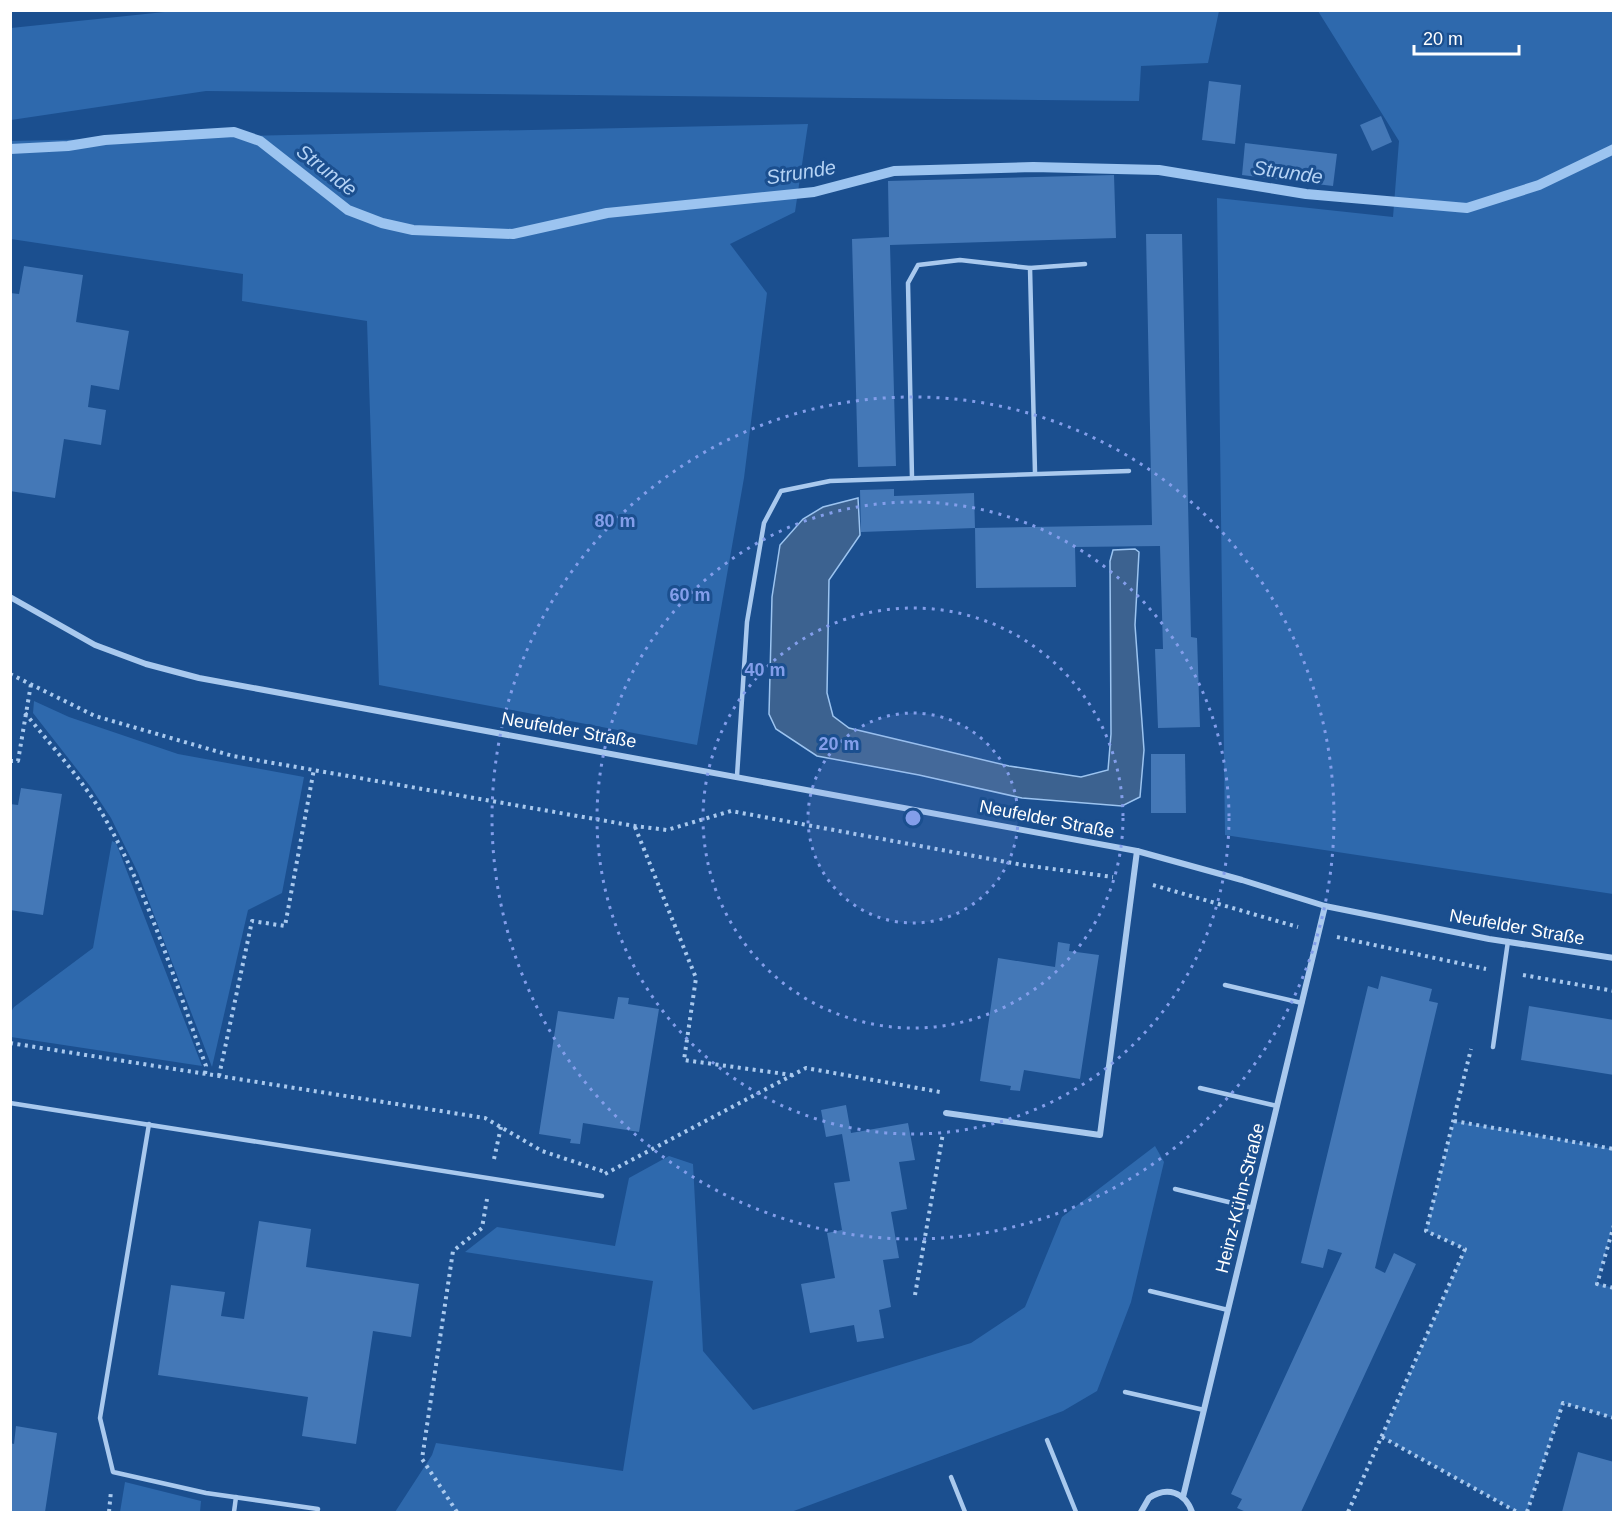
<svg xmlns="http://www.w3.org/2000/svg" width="1624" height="1523" viewBox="0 0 1624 1523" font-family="Helvetica,sans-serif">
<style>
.green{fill:#2e69ad}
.water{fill:#3c6290;stroke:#9cc4f0;stroke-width:1.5}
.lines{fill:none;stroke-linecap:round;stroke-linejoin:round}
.stream{stroke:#9cc4f0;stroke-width:10}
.building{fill:#4478b7}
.path{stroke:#a9c9ee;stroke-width:4;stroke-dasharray:3 4.5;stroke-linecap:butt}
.lane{stroke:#a9c9ee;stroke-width:4.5}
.street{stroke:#a9c9ee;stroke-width:6}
.ring{fill:none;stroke:#839eea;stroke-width:3;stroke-dasharray:3 6}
.labels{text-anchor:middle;stroke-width:6;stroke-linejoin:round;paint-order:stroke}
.street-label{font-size:18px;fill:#fff;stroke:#1b4f8f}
.water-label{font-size:20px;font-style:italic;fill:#b5d3f5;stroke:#1b4f8f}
.centre{fill:#839eea;stroke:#1b4f8f;stroke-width:3}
.ring-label{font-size:18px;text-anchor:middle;font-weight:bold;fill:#839eea;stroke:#1b4f8f;stroke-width:6;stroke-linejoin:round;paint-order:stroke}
</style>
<rect width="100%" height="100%" fill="#1b4f8f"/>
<g class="green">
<path d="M174,11l1045,-1v1l-11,52 -67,3 -2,35 -933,-10 -195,29v-92z"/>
<path d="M1318,11h295v883l-388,-59 -8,-637 176,19 6,-76z"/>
<path d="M808,124l-13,88 -65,32 37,49 -23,185 -47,267 -318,-60 -12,-364 -125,-20 1,-27 -232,-35v-98z"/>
<path d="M34,701l35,16 109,37 126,23 -22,116 -34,17 -36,157 -74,-194 -27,-55 -21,-32 -57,-73z"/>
<path d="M112,841l4,2 86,223 -191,-29v-25l3,-5 79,-59z"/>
<path d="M1454,1121l159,28v76l-16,58 16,5v130l-50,-15 -36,109h-10l-135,-75 83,-188 -39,-18z"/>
<path d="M1155,1146l9,16 -33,140 -34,89 -34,20 -272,101h-396l37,-57 4,-12 187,28 30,-190 -188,-29 32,-25 118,19 14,-68 40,-22 24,8 10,187 50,59 218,-67 54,-36 37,-90z"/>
<path d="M125,1482l76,19 -1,11h-80z"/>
</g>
<path class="water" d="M858,498l2,37 -31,45 -2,113 6,23 16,12 160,38 72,11 27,-7 3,-36 -1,-173 3,-11 22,-1 4,3 -4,73 9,125 -4,47 -18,9 -100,-8 -103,-23 -102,-19 -41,-27 -7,-15 3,-117 8,-52 23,-26 20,-12z"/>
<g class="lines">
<path class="stream" d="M10,149l58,-3 37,-6 129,-8 26,9 88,69 34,13 31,7 100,4 94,-21 207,-21 80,-21 139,-4 126,3 147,24 161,14 72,-23 75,-36"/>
</g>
<g class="building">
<path d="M1209,81l32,4 -6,59 -33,-4z"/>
<path d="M1381,116l11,26 -20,9 -12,-26z"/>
<path d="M1245,143l92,11 -4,32 -91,-11z"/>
<path d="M1114,175l2,63 -226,7 6,221 -38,1 -6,-228 37,-2 -1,-56z"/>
<path d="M1146,234h36l9,403 6,1 3,89 -42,1 -3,-79h8l-3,-103 -85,1 1,40 -100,1 -1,-60 177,-3z"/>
<path d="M24,266l59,9 -7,47 53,9 -10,59 -28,-5 -3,22 18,3 -5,35 -37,-6 -9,59 -45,-7v-198l9,1z"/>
<path d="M894,489v7l80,-3 1,35 -114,4 -1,-42z"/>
<path d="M1151,754h34l1,59h-35z"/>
<path d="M21,788l41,6 -19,121 -33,-5v-106l8,1z"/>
<path d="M1058,942l12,2 -1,7 30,4 -19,124 -56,-9 -4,21 -10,-1 1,-4 -31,-5 18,-123 57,9z"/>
<path d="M1381,976l51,13 -3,12 9,2 -63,265 10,5 9,-20 22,11 -115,248h-55l-9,-4 5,-9 -11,-5 111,-241 -14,-4 -5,19 -22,-5 67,-277 10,3z"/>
<path d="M618,997l11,1 -1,6 31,5 -20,123 -56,-9 -3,21 -10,-1 1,-4 -32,-5 19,-123 56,8z"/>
<path d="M1529,1006l85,14v55l-93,-15z"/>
<path d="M846,1105l5,28 57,-10 7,37 -16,2 8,47 -16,3 8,46 -16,2 8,47 -12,3 5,28 -27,4 -3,-17 -44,8 -9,-49 34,-6 -8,-45 15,-3 -8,-47 16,-2 -8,-47 -16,3 -5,-27z"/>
<path d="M259,1221l52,8 -5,38 113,17 -8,53 -38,-6 -17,113 -54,-8 6,-39 -150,-22 13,-90 54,7 -4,24 23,3z"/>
<path d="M16,1426l41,7 -12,79h-35v-69l4,1z"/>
<path d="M1578,1452l36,10v50h-52z"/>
</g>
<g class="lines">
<g class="path">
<path d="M10,674l85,42 138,40 402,70 32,4 64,-19 292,54 90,12"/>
<path d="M25,713c28,35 60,69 82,109 43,76 69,163 99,244l-1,8"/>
<path d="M10,761h8l13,-77"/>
<path d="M635,827l61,151 -12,82 108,15"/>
<path d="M1153,885l145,42"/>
<path d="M1337,937l149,32"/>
<path d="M1523,975l91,16"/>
<path d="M10,1043l475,75 57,33 63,21"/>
<path d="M219,1076l33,-155 33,5 29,-157"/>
<path d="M1454,1121l160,28"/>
<path d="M494,1159l7,-32"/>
<path d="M605,1174l201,-106 134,24"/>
<path d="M1614,1225l-17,59 17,4"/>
<path d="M915,1295l28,-162"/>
<path d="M1382,1437l135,75"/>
<path d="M109,1512l2,-21"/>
<path d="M457,1512l-35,-53 31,-208 29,-23 5,-29"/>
<path d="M1348,1512l117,-263 -39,-18 45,-182"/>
<path d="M1527,1512l36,-109 51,15"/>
</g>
<g class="lane">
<path d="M1030,268l5,205"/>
<path d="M912,478l-4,-195 10,-18 42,-5 70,8 55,-4"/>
<path d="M737,776l10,-154 17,-99 17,-32 49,-10 299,-10"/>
<path d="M1225,985l77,18"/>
<path d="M1493,1047l15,-106"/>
<path d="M1200,1088l77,18"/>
<path d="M10,1103l592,93"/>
<path d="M149,1124l-49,294 13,54 93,21 112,16 -1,3"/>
<path d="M1175,1189l78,19"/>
<path d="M1150,1291l78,19"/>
<path d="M1125,1392l79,18"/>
<path d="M1047,1440l29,72"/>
<path d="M951,1477l14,35"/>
<path d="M234,1512l2,-15"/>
</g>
<g class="street">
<path d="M10,597l85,48 51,19 53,14 938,173 105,29 83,26 164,33 125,19"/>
<path d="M946,1113l154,22 37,-284"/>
<path d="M1183,1497l142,-591"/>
<path d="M1141,1512l8,-14c18,-12 36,-6 43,14"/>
</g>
</g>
<circle cx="913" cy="818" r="105" fill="#839eea" fill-opacity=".12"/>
<g class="ring">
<circle cx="913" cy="818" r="105"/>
<circle cx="913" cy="818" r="210"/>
<circle cx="913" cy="818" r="316"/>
<circle cx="913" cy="818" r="421"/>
</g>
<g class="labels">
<g class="street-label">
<text transform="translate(569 730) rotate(10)" y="6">Neufelder Straße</text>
<text transform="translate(1047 819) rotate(11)" y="6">Neufelder Straße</text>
<text transform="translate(1517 927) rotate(10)" y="6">Neufelder Straße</text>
<text transform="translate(1240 1198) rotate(-76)" y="6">Heinz-Kühn-Straße</text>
</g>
<g class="water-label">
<text transform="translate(327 170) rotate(38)" y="7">Strunde</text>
<text transform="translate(801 172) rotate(-9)" y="7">Strunde</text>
<text transform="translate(1288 172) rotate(8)" y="7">Strunde</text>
</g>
</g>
<circle cx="913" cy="818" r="9" class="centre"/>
<g class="ring-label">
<text x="615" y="527">80 m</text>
<text x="690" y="601">60 m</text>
<text x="765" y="676">40 m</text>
<text x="839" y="750">20 m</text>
</g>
<rect width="1624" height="1523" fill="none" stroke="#ffffff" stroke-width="24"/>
<path d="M1414 45v9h105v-9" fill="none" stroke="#ffffff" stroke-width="3"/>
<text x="1423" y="45" font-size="18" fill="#ffffff" stroke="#1b4f8f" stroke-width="4.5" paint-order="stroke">20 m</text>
</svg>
